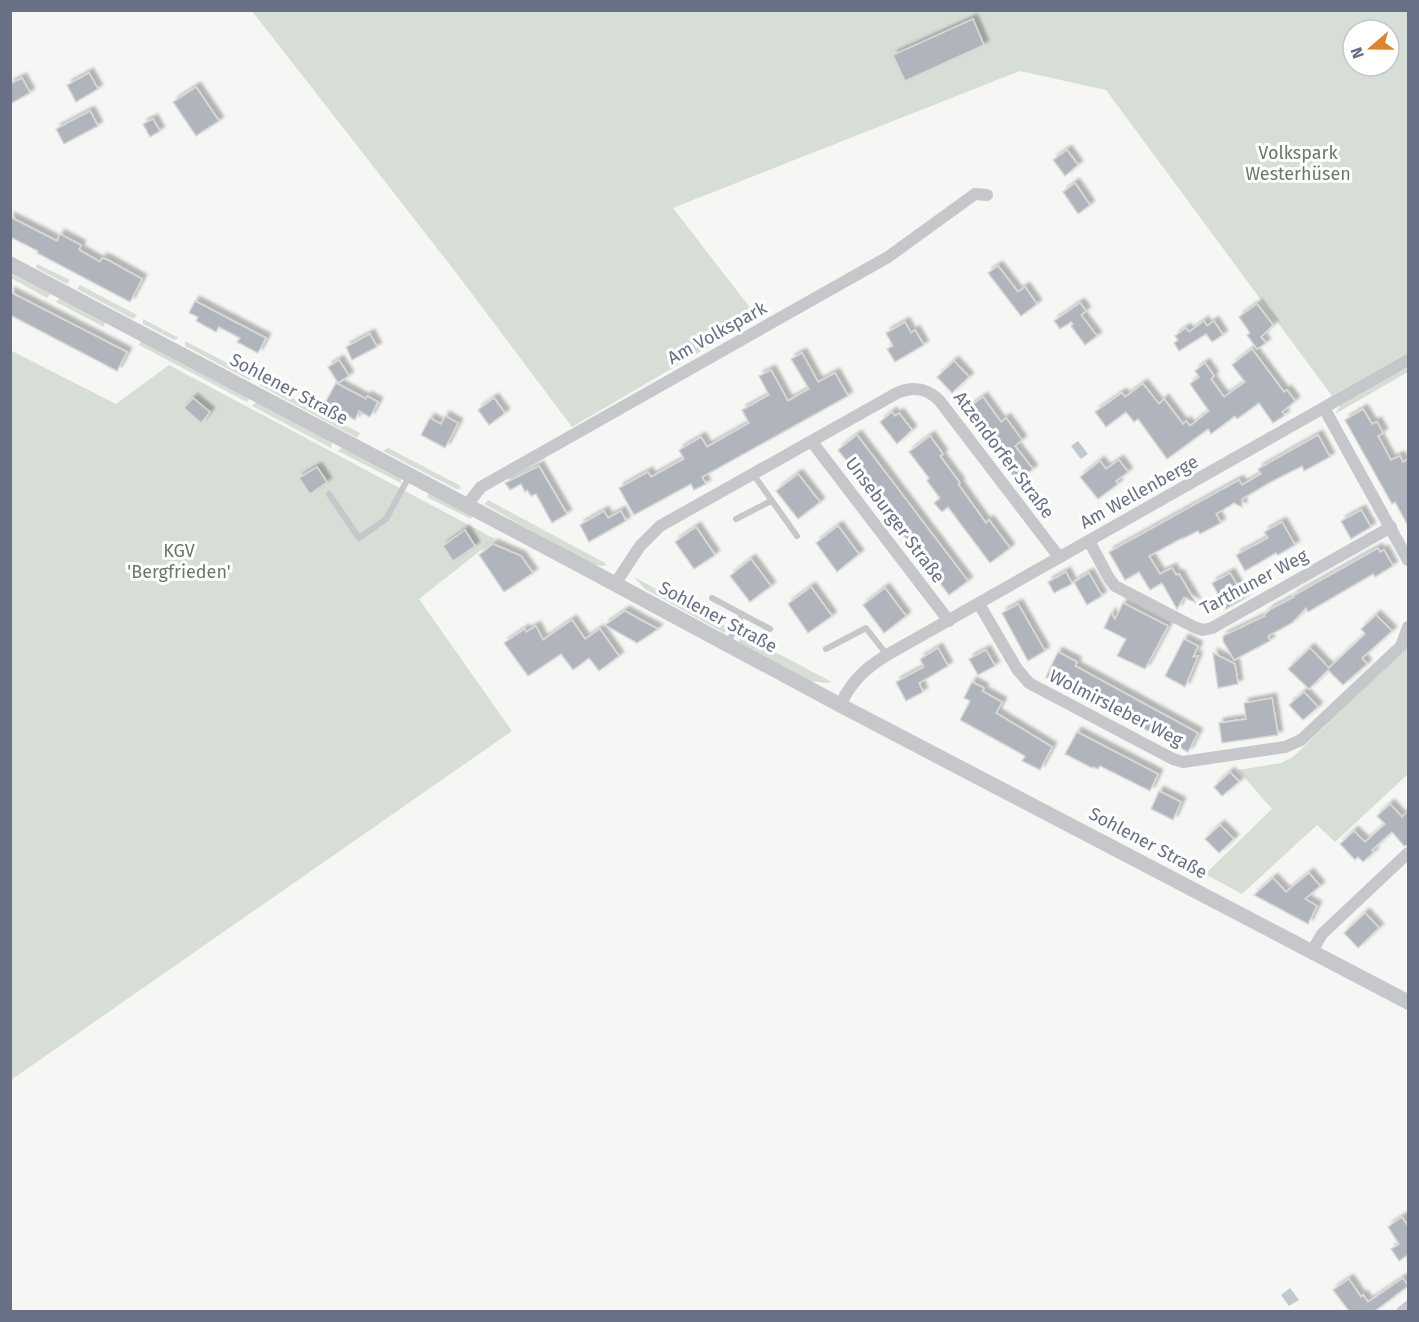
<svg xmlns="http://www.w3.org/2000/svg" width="1419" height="1322" viewBox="0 0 1419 1322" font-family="'Fira Sans',sans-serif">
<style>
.green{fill:#d6ded5;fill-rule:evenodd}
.water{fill:#c2c8d0}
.building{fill:#b0b4bc;stroke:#d8d8d6;stroke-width:1.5;filter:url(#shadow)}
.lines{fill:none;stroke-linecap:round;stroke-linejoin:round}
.service{stroke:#c5c7cb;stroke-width:6}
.minor{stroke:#c5c7cb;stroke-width:12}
.tertiary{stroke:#c5c7cb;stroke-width:15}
.labels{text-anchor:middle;stroke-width:6;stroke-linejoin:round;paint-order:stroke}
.park-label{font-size:18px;fill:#667b67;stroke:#fff}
.street-label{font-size:18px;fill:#677084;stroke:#fff}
</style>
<defs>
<filter id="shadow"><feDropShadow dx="4.5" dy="-4.5" stdDeviation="1.5" flood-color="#0004"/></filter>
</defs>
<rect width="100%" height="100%" fill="#f6f7f4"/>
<g class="green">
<path d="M252,11h1156v342l-76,43 -226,-306 -86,-19 -347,137 85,110 -186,109 -118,-157zM1353,30h36v36h-36z"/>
<path d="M37,264l33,16 -3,4 -31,-16z"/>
<path d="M10,273l41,21 -4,4 -36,-20z"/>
<path d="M80,285l57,30 -4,4 -56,-30z"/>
<path d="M60,298l45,24 -1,5 -48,-25z"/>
<path d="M143,319l36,19 -5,2 -31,-16z"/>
<path d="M141,341l109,57 -3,4 -108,-57z"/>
<path d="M185,341l69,36 -5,3 -64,-34z"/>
<path d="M10,350l106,54 53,-39 326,174 -76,60 93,132 -501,349z"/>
<path d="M1408,367v5l-73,42 6,-10z"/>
<path d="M264,383l96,50 -3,5 -98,-53z"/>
<path d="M256,402l76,40 -1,6 -79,-42z"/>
<path d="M342,447l59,31v5l-63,-32z"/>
<path d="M388,448l71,37 2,4h-5l-73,-38z"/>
<path d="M429,493l44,22 -2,4 -44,-22z"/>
<path d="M488,500l117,63 1,2 -4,1 -11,-2 -107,-60z"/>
<path d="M634,577l95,51 -5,5 -79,-44z"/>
<path d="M741,634l91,48 -7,1 -14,-2 -72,-39z"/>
<path d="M1408,646v128l-73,68 -18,-17 -75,69 -37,-20 67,-65 -34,-39 43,-7 12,-6z"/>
</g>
<g class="water">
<path d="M1078,441l10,13 -7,5 -10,-13z"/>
<path d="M1290,1288l9,12 -10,6 -8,-11z"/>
</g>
<g class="building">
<path d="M973,19l11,26 -79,36 -12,-26z"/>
<path d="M89,73l9,16 -22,13 -9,-17z"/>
<path d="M22,78l8,15 -20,11v-20z"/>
<path d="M196,87l23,34 -23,15 -23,-34z"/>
<path d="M90,111l8,15 -34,18 -8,-15z"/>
<path d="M153,119l7,12 -10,6 -7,-13z"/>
<path d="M1067,150l11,15 -13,11 -12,-16z"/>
<path d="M1075,183l15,22 -12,9 -15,-22z"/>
<path d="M10,217l47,24 3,-7 21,11 -2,5 21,12 2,-4 6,2 34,19 -12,23 -93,-49 1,-2 -28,-14z"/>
<path d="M998,266l20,26 7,-5 12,17 -16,12 -33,-43z"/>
<path d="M10,292l117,60 -10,19 -107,-56z"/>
<path d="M195,301l71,37 -8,15 -21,-11 3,-4 -21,-11 -3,5 -20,-11 2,-4 -9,-4z"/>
<path d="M1080,303l6,8 -5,4 16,21 -12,9 -14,-19 2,-2 -2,-2 -11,7 -6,-8z"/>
<path d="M1257,304l16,21 -12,12 5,6 -9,6 -10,-14 3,-2 -11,-16z"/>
<path d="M1204,321l3,5 7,-5 9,14 -11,7 -6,-8 -27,17 -5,-8 4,-3 -3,-4 11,-8 3,4z"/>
<path d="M905,322l6,11 4,-3 9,15 -29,17 -8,-13 6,-3 -7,-13z"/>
<path d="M370,334l7,13 -25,13 -6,-13z"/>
<path d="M1252,349l32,43 3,-2 8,11 -13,11 3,3 -12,8 -14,-20 -22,16 -2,-3 -24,18 -3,-5 -41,30 -29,-40 -4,3 -8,-10 -20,15 -11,-15 27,-19 3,4 18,-13 16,20 5,-5 19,25 3,-3 4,5 19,-15 -19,-27 9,-7 -4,-6 10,-8 9,13 -3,3 13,18 21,-15 -13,-17z"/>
<path d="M802,353l16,29 17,-9 13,23 -146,81 4,7 -12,6 -3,-6 -57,31 -15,-27 29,-16 3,5 33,-18 -5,-9 22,-13 6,10 42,-24 -7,-13 27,-15 -10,-19 12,-6 17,31 21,-12 -18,-30z"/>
<path d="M339,360l10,16 -11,7 -10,-16z"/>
<path d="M954,361l15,16 -17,16 -15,-16z"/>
<path d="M336,383l30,16 1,-3 11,6 -8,15 -11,-6 -4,9 -30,-17z"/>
<path d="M983,397l18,25 5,-4 16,22 -7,6 18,23 -16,12 -53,-70z"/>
<path d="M193,398l17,14 -9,11 -17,-15z"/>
<path d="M494,398l11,15 -16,12 -11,-15z"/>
<path d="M1363,409l9,15 5,-2 6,11 -5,3 13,24 9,-4 3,6 5,-3v67l-13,-24 -3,2 -47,-84z"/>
<path d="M892,412l3,4 4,-3 13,17 -15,14 -17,-22z"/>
<path d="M445,416l13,7 -13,25 -24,-13 9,-17 11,6z"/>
<path d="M857,435l111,146 -19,14 -111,-145z"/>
<path d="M1318,435l12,22 -26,14 -2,-5 -35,18 -25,15v8l-8,-4 -18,11 5,9 -21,11 -2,-3 -16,8v-1l-33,18 11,18 12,-6 4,7 3,-1 17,29 -12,-6 -7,12 -15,-26 -12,7 -11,-18 -14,8 -16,-28 130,-72 3,5 19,-11 -3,-5z"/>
<path d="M930,436l13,18 -3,2 20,27 -2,1 28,39 3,-3 21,28 -20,15 -42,-56 -6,5 -8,-9 6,-5 -13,-17 2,-3 -20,-26z"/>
<path d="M1119,460l9,12 -12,9 2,3 -20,15 -18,-22 20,-16 6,8z"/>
<path d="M539,466l28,48 -15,9 -16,-29 -5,2 -4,-6 -2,2 -4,-8 -11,6 -5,-7z"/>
<path d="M317,467l10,15 -17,12 -11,-16z"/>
<path d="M798,474l22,28 -22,17 -22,-28z"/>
<path d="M1361,510l10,17 -20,12 -10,-18z"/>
<path d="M604,511l4,7 13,-7 5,10 -37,21 -9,-17z"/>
<path d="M1282,522l13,23 -17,10 -2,-2 -31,18 -9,-16 32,-17 -4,-6z"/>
<path d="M838,526l21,28 -22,18 -21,-29z"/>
<path d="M696,527l19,28 -21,14 -19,-27z"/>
<path d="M465,530l10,16 -22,15 -10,-15z"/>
<path d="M493,544l28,12 12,17 -29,19 -25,-37z"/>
<path d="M1378,548l2,4 4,-2 9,16 -18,11 -2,-3 -65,38 -2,-4 -14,15 -24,13 2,5 -36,19 -11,-19v-5l42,-20 -1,-1 7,-6 23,-12 -1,-1z"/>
<path d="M751,559l20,27 -21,16 -20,-26z"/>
<path d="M1066,572l6,12 -18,9 -6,-11z"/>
<path d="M1089,573l13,23 -15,9 -13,-23z"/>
<path d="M1230,573l15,25 -19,11 -14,-26z"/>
<path d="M811,587l21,29 -24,17 -20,-29z"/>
<path d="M885,588l21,28 -22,17 -21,-28z"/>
<path d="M1123,603l45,23 -23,43 -28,-13 9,-17 -22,-11 7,-15 4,6z"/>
<path d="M1018,604l27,47 -17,10 -26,-48z"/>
<path d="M625,611l16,9 17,9 -21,14 -32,-18z"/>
<path d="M1376,615l16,16 -30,27 5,6 -24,21 -15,-15 -19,19 -21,-20 22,-21 19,20 36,-34 -4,-5z"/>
<path d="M572,620l13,19 15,-10 19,27 -20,15 -10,-13 -16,12 -12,-16 -33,22 -24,-33 21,-14 1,3 10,-6 7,14z"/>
<path d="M1184,639l14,7 -5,11 5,-1 -13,31 -20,-11z"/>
<path d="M938,648l10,18 -29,17 4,9 -17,9 -10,-19 28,-15 -4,-8z"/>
<path d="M986,650l9,16 -17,9 -9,-16z"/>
<path d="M1058,652l19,10 -2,4 123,67 -10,19 -142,-75z"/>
<path d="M1213,653l22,11 3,20 -20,4z"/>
<path d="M972,682l12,6 -2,3 20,11 -6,11 56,34 -12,23 -18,-9 3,-5 -65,-36 10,-19 -6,-3z"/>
<path d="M1304,692l14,15 -15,13 -14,-15z"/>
<path d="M1272,698l6,37 -56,8 -3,-20 27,-4 -2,-16z"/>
<path d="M1077,732l81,42 -8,17 -50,-25 -2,3 -5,-2 -1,1 -27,-14z"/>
<path d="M1230,772l9,10 -17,14 -8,-9z"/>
<path d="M1159,791l22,11 -8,18 -22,-11z"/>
<path d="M1390,804l12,13 6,-6v34l-4,1 -12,-14 -20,18 2,2 -11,10 -5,-5 -3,3 -15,-16 14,-13 11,11 20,-18 -8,-8z"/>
<path d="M1220,825l14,14 -15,14 -14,-14z"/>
<path d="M1309,873l11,13 -15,13 12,7 -9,18 -54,-29 19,-17 13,14z"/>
<path d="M1365,913l14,15 -21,20 -14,-15z"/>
<path d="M1402,1217l6,9v33l-2,-3 -7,5 -8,-12 8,-5 -11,-17z"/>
<path d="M1403,1278l5,8 -33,25h-26l-16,-21 16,-11 12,18 2,-2 5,7z"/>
</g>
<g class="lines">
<g class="service">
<path d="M753,474l44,62"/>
<path d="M329,494l30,44 27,-19 24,-44"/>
<path d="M736,519l35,-18"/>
<path d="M712,598l58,31"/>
<path d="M728,643l14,-29"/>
<path d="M826,649l40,-21 21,27"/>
</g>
<g class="minor">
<path d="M1324,408l84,152"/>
<path d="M812,442l137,179"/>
<path d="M467,505l14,-18 407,-230 87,-63 12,1"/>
<path d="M1089,541l20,37 6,8 79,41 9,3 9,-2 179,-101"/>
<path d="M615,584l25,-38 20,-20 237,-133c16,-7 29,-5 42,7l120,157"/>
<path d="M979,604l38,65 12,14 144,76 10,3 102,-15 16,-7 100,-94 7,-19"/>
<path d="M840,705c12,-24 24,-36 47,-50l521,-295"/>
<path d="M1312,951l10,-17 86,-81"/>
<path d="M1402,1312l6,-5"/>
</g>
<path class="tertiary" d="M10,264l566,299 264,142 568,297"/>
</g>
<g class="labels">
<g class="park-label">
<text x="1298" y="159">Volkspark<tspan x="1298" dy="21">Westerhüsen</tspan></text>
<text x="179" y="557">KGV<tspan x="179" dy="21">'Bergfrieden'</tspan></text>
</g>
<g class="street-label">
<text transform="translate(717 333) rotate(-29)" y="6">Am Volkspark</text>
<text transform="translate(289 389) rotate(28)" y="6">Sohlener Straße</text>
<text transform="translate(1004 455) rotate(53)" y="6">Atzendorfer Straße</text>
<text transform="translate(1139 492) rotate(-29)" y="6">Am Wellenberge</text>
<text transform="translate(895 520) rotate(53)" y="6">Unseburger Straße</text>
<text transform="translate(1254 582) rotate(-28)" y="6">Tarthuner Weg</text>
<text transform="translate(718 617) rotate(28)" y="6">Sohlener Straße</text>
<text transform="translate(1116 708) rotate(27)" y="6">Wolmirsleber Weg</text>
<text transform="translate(1148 843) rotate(28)" y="6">Sohlener Straße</text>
</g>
</g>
<rect width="1419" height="1322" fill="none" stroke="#677084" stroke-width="24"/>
<g transform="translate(1371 48) rotate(250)"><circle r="28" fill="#ffffff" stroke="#c2c6ce" stroke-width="1.5"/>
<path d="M0-4.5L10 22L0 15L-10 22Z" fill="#dc842f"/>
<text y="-9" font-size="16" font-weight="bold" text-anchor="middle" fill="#677084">N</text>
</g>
</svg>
